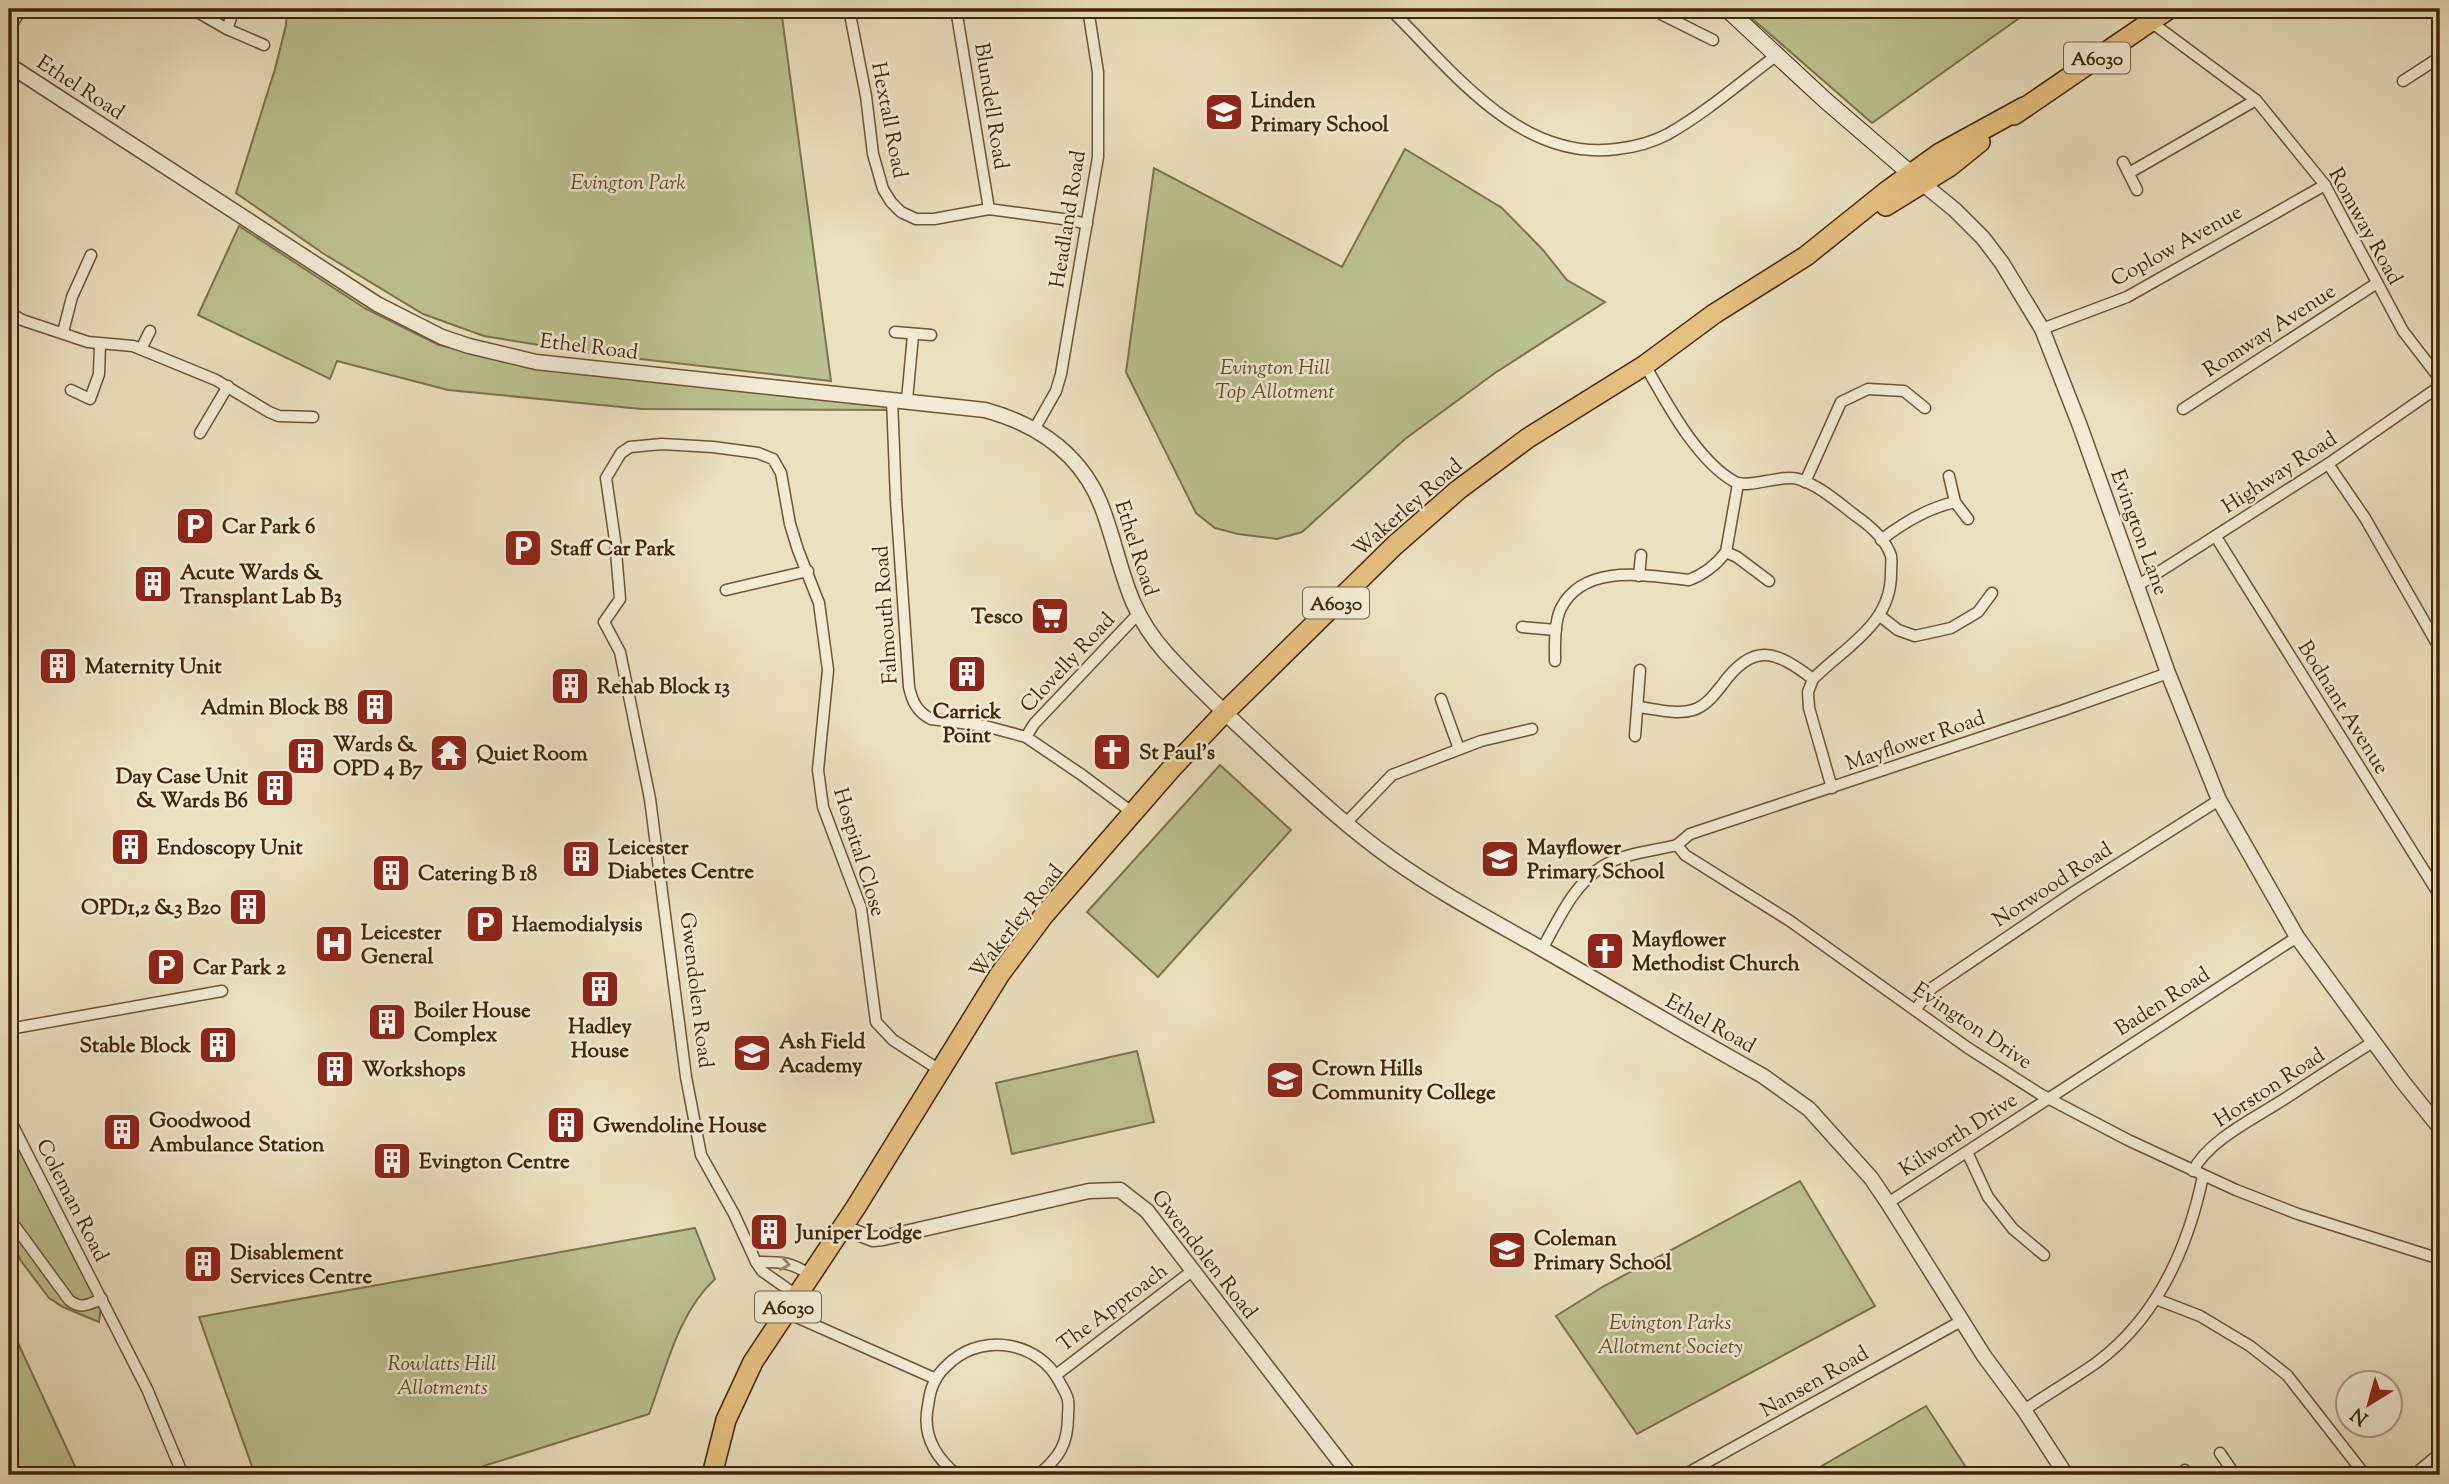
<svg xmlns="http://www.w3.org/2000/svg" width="2449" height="1484" viewBox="0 0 2449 1484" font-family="'Sorts Mill Goudy',serif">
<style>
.green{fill:#bbc190;stroke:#7e734b;stroke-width:2}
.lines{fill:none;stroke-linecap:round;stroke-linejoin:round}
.minor-casing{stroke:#6c5434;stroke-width:13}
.tertiary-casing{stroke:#6c5434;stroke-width:17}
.secondary-casing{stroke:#412506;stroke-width:18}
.trunk-casing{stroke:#412506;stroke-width:22}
.minor{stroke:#f2ebd6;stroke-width:10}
.tertiary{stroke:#f2ebd6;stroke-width:14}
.secondary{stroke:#f2ebd6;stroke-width:16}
.trunk{stroke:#e6c080;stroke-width:19}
.oneway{stroke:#9a886e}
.labels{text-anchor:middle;stroke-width:5;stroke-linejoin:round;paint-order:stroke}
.shield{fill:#f2ebd6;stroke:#766044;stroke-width:2}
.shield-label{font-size:19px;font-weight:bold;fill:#412506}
.street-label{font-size:21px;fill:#412506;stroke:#f2ebd6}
.poi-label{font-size:21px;font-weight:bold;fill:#412506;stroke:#f2ebd6;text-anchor:start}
.park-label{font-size:21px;font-style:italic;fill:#604c28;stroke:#f2ebd6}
</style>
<rect width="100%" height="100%" fill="#ebe0c0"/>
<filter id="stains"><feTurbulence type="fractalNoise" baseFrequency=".00286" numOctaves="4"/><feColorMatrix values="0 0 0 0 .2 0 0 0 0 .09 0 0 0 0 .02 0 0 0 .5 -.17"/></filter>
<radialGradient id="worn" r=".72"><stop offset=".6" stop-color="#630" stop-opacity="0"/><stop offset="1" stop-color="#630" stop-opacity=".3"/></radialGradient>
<g class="green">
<path d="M287,9h494l50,372 -243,-28 -104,-17 -61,-22 -99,-60 -88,-61 39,-124 11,-44z"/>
<path d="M1741,9h291l-160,114z"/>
<path d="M1405,149l97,59 41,42 24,30 38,22 -110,71 -90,66 -103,93 -25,7 -39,-5 -23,-6 -19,-15 -70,-141 28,-204 188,99z"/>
<path d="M239,226l127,83 73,36 103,25 350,29 -1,11 -249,-1 -194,-19 -111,-29 -7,18 -132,-64z"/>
<path d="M1220,765l71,65 -133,147 -71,-65z"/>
<path d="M1137,1051l17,71 -142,32 -16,-71z"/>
<path d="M9,1118l93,181 -3,23 -36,-15 -14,-9 -28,-37 -12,-26z"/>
<path d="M1800,1181l75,125 -238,128 -81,-118 48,-30z"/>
<path d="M695,1228l20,51c-37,34 -49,90 -66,135l-194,61h-200l-56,-158z"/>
<path d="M9,1326l4,6 66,143h-70z"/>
<path d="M1926,1406l45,69h-165z"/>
</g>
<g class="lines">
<g class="minor-casing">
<g id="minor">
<path d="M192,9l35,20 37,16"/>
<path d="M849,9l17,87 7,58 10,35 8,13 10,10 15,7h18l55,-10 81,11 17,4"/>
<path d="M956,9l33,200"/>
<path d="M1390,9c62,61 129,153 227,140 18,-2 36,-7 51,-15 39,-22 74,-53 109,-79"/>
<path d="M1651,9l62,31"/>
<path d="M2151,22l105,78 69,85 78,146 37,48"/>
<path d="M227,29l7,-20"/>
<path d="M9,30l12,-21"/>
<path d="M2403,81l37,-24"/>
<path d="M2123,162l14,28"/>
<path d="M2129,173l127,-73"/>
<path d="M9,235l2,-3"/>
<path d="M9,312l13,8 66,22 45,4 83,34 53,32 10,4 34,1"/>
<path d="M2042,329l85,-32 198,-112"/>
<path d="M63,332l9,-35 19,-42"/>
<path d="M895,332l36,3"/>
<path d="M141,349l9,-18"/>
<path d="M1645,365c21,37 52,96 90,117 14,7 46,-8 63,-3 21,6 41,24 58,37 13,9 30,24 35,40 1,4 0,11 0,16 1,52 -45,74 -78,107l-5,13 1,16 23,80"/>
<path d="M71,390l19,9 9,-25 1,-30"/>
<path d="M892,399l4,101 13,187c3,14 8,25 22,32l54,7 41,11 56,38 51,38"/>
<path d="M907,400l6,-65"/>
<path d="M2183,409l194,-126"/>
<path d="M1035,428l21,-37 5,-17 37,-217v-85l-10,-63"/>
<path d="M200,433l28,-47"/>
<path d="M2328,464l37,54 75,131"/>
<path d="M1949,476l6,26 13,17"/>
<path d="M1805,482l36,-80 27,-13 36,2 21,17"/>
<path d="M1738,484l-12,68 11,5 32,24"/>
<path d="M2216,537l224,359"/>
<path d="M1881,540c22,-17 47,-32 74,-38"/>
<path d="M1639,576l2,-21"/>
<path d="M2137,586l191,-122 112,-78"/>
<path d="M726,590l82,-19"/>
<path d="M1880,616l18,14 17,6 36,-8 27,-16 14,-19"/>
<path d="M1522,627l34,3"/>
<path d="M1555,661c0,-17 -1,-38 6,-53 24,-46 87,-32 128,-28 16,-6 27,-15 37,-28"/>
<path d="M1441,699l18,50"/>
<path d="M1639,707c16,2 38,8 54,3 13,-4 21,-15 29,-25 31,-43 53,-35 91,-6"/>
<path d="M1635,736l5,-66"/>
<path d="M1026,737l8,-13 103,-109"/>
<path d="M1345,824l47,-49 89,-34 51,-12"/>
<path d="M1677,845l13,-11 374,-124 104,-37"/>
<path d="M1542,949c17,-30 31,-64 61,-83 21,-13 51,-15 74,-21l8,10 105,66 178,127 72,46 88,46 108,50 62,24 142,45"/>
<path d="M1915,1010l17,-22 142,-96 145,-92"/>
<path d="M9,1029l213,-38"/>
<path d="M9,1118l138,271 36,86"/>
<path d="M1967,1152l21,45 25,32 31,26"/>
<path d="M2193,1171c15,-31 64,-54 93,-73 29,-19 58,-38 87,-56"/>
<path d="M1888,1203l409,-266"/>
<path d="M9,1218l60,82c12,10 20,4 33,-1"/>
<path d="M756,1262c24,0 34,-1 54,13"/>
<path d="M796,1295l-34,-24 -6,-9 -22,-48 -33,-59 -15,-78 -36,-278 -30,-147 -16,-30 16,-23 -5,-59 -9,-62 15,-25 9,-6 32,-3 51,3 45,6 15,6 8,14 9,51 8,26 21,53 9,67 -10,100 5,37 38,101 15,114 17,18 48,31"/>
<path d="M2156,1299l44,17 50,30 37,29 78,100"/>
<path d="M785,1312l151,67"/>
<path d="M1056,1375l136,-104"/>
<path d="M2024,1410c24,-16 49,-31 72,-47 61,-45 92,-115 107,-187"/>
<path d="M2220,1453l15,22"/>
<path d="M2185,1470l3,5"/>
<path d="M957,1475c-22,-18 -35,-41 -29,-69 1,-7 2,-15 5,-21 4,-11 12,-18 20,-25 33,-27 86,-17 106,21 3,6 8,13 9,19 1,5 0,11 0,16 0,28 -9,42 -30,59"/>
<path d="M1684,1475l279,-155"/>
<path d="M2414,1475l26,-22"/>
</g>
</g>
<g class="tertiary-casing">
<g id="tertiary">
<path d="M9,65l368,239 65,33 27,9 67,16 449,48c55,15 100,47 119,103 19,53 21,94 61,139 33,37 70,70 106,104 39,36 77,72 121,103 48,34 99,61 150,90 74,42 147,86 221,127l46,33 62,69 17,25 96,153 40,54 42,65"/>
<path d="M1917,179l38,31 28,28 19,25 40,66 38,97 88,247 51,127 78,137 106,145 37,46"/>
<path d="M842,1227l31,12 10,-1 206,-47 31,-1 27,21 203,264"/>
</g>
</g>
<g class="secondary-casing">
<path id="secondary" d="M1727,9l98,91 86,74"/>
</g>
<g class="trunk-casing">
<g id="trunk">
<path d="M2014,115l155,-106"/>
<path d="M1886,206l63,-39 31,-25"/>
<path d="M712,1475l14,-55 27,-58 103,-155 144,-233 44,-59 127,-146 53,-56 171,-168 63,-55 39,-29 31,-23 117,-73 69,-51 92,-58 81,-65 53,-38 84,-46"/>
</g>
</g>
<use href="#minor" class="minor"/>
<use href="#tertiary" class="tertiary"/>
<use href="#secondary" class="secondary"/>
<use href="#trunk" class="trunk"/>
</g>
<defs><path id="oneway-chevron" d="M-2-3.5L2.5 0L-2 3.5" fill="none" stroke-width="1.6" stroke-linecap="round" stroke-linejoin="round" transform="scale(1.75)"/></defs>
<use class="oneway" href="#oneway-chevron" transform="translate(785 1264) rotate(9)"/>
<defs>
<g id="school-square" transform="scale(2.0125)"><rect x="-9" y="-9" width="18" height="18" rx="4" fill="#8f2418" stroke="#f2ebd6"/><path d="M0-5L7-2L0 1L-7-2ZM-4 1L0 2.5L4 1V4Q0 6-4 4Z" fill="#fff"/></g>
<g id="parking-square" transform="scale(2.0125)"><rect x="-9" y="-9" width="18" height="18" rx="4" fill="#8f2418" stroke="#f2ebd6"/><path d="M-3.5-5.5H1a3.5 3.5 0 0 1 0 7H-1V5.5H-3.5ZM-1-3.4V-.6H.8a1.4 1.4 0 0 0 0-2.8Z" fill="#fff"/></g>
<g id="building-square" transform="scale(2.0125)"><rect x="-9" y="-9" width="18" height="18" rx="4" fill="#8f2418" stroke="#f2ebd6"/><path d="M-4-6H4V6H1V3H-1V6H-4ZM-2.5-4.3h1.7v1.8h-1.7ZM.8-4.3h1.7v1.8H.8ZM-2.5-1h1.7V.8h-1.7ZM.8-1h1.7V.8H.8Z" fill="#fff"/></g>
<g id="supermarket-square" transform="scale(2.0125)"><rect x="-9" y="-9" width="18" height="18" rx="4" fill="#8f2418" stroke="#f2ebd6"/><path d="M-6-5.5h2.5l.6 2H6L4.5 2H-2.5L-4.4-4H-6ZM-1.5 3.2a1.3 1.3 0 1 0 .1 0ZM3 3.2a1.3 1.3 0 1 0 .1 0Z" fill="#fff"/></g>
<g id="church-square" transform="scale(2.0125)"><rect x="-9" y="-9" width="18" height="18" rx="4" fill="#8f2418" stroke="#f2ebd6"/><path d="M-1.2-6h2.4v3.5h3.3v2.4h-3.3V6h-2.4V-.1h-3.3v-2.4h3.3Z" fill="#fff"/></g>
<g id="temple-square" transform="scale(2.0125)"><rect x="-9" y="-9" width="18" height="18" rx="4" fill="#8f2418" stroke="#f2ebd6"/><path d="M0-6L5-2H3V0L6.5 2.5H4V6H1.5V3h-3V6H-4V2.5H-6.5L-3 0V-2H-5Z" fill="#fff"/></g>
<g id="hospital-square" transform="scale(2.0125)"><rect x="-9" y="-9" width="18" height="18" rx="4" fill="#8f2418" stroke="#f2ebd6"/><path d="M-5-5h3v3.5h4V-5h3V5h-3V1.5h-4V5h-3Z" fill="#fff"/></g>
</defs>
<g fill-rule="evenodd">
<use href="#school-square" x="1224" y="112"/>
<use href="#parking-square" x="195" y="526"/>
<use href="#parking-square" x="523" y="548"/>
<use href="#building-square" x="153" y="584"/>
<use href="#supermarket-square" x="1050" y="616"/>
<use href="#building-square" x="58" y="666"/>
<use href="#building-square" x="967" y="674"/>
<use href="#building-square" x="570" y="686"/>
<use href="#building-square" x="375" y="707"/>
<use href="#church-square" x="1112" y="752"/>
<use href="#temple-square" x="449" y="753"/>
<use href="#building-square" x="306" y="756"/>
<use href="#building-square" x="275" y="788"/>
<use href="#building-square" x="130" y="847"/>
<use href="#building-square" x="581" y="859"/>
<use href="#school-square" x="1500" y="859"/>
<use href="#building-square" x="391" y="873"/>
<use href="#building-square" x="248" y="907"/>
<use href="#parking-square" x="485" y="924"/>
<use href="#hospital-square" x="334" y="944"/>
<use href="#church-square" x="1605" y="951"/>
<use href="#parking-square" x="166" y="967"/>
<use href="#building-square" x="600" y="989"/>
<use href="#building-square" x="387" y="1022"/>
<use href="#building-square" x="218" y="1045"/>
<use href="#school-square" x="752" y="1053"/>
<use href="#building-square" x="335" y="1069"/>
<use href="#school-square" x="1285" y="1080"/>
<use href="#building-square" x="566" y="1125"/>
<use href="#building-square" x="122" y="1132"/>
<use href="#building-square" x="392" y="1161"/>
<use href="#building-square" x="769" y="1232"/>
<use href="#school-square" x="1507" y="1250"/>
<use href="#building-square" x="203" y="1264"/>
</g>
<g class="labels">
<g class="shield">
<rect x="2064" y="42.5" width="66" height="31" rx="5"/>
<rect x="1303" y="587.5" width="66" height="31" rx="5"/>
<rect x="755" y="1291.5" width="66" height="31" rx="5"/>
</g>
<g class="shield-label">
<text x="2097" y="65">A6030</text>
<text x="1336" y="610">A6030</text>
<text x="788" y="1314">A6030</text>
</g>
<g class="street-label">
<text transform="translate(81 87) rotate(33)" y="7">Ethel Road</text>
<text transform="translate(992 106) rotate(81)" y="7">Blundell Road</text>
<text transform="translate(890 120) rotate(79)" y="7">Hextall Road</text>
<text transform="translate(1067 219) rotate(-81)" y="7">Headland Road</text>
<text transform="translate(2366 226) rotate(61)" y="7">Romway Road</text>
<text transform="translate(2176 245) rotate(-29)" y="7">Coplow Avenue</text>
<text transform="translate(2269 330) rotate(-33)" y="7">Romway Avenue</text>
<text transform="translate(589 346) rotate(7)" y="7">Ethel Road</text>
<text transform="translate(2279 472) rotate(-33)" y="7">Highway Road</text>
<text transform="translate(1407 507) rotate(-41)" y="7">Wakerley Road</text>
<text transform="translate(2140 532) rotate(70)" y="7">Evington Lane</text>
<text transform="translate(1137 548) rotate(72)" y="7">Ethel Road</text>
<text transform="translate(885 615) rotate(-94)" y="7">Falmouth Road</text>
<text transform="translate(1067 662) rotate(-47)" y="7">Clovelly Road</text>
<text transform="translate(2344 707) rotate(58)" y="7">Bodnant Avenue</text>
<text transform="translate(1915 740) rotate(-19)" y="7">Mayflower Road</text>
<text transform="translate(860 852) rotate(73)" y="7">Hospital Close</text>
<text transform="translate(2052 884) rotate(-33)" y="7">Norwood Road</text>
<text transform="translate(1016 921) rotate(-52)" y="7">Wakerley Road</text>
<text transform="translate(697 990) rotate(83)" y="7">Gwendolen Road</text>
<text transform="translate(2162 1001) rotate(-33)" y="7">Baden Road</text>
<text transform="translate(1711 1023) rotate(29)" y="7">Ethel Road</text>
<text transform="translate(1973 1025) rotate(34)" y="7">Evington Drive</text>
<text transform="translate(2269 1087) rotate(-33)" y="7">Horston Road</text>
<text transform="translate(1958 1134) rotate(-33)" y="7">Kilworth Drive</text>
<text transform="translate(73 1200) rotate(63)" y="7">Coleman Road</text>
<text transform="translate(1205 1254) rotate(52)" y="7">Gwendolen Road</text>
<text transform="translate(1112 1307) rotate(-37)" y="7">The Approach</text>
<text transform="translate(1814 1381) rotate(-30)" y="7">Nansen Road</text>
</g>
<g class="poi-label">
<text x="1251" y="107">Linden<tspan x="1251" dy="24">Primary School</tspan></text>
<text x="222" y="533">Car Park 6</text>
<text x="550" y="555">Staff Car Park</text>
<text x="180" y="579">Acute Wards &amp;<tspan x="180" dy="24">Transplant Lab B3</tspan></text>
<text x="1023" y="623" text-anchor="end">Tesco</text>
<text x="85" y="673">Maternity Unit</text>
<text x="597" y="693">Rehab Block 13</text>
<text x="348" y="714" text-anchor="end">Admin Block B8</text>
<text x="967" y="718" text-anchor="middle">Carrick<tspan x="967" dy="24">Point</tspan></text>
<text x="333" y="751">Wards &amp;<tspan x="333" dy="24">OPD 4 B7</tspan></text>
<text x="1139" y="759">St Paul's</text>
<text x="476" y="760">Quiet Room</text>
<text x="248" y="783" text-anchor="end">Day Case Unit<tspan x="248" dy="24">&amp; Wards B6</tspan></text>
<text x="157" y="854">Endoscopy Unit</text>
<text x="608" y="854">Leicester<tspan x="608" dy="24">Diabetes Centre</tspan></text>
<text x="1527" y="854">Mayflower<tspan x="1527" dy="24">Primary School</tspan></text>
<text x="418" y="880">Catering B 18</text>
<text x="221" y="914" text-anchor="end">OPD1,2 &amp;3 B20</text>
<text x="512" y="931">Haemodialysis</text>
<text x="361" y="939">Leicester<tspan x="361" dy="24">General</tspan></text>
<text x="1632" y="946">Mayflower<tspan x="1632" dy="24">Methodist Church</tspan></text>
<text x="193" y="974">Car Park 2</text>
<text x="414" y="1017">Boiler House<tspan x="414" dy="24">Complex</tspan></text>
<text x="600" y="1033" text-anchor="middle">Hadley<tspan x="600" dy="24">House</tspan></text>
<text x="779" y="1048">Ash Field<tspan x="779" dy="24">Academy</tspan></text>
<text x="191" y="1052" text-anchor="end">Stable Block</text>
<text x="1312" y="1075">Crown Hills<tspan x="1312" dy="24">Community College</tspan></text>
<text x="362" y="1076">Workshops</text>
<text x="149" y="1127">Goodwood<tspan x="149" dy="24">Ambulance Station</tspan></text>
<text x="593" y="1132">Gwendoline House</text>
<text x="419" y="1168">Evington Centre</text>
<text x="796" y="1239">Juniper Lodge</text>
<text x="1534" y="1245">Coleman<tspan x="1534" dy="24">Primary School</tspan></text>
<text x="230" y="1259">Disablement<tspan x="230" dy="24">Services Centre</tspan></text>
</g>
<g class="park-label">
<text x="628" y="189">Evington Park</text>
<text x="1275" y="374">Evington Hill<tspan x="1275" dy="24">Top Allotment</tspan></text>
<text x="1670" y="1329">Evington Parks<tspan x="1670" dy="24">Allotment Society</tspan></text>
<text x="442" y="1370">Rowlatts Hill<tspan x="442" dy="24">Allotments</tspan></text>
</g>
</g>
<rect width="2449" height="1484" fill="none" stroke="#ebe0c0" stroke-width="35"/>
<rect x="10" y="10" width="2428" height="1463" fill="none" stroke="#412506" stroke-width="3.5"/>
<rect x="18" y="18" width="2414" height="1449" fill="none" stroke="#412506" stroke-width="2"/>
<g transform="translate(2369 1404) rotate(217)"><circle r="33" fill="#f2ebd6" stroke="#ab9c83" stroke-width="2"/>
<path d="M0-5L12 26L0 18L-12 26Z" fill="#8f2418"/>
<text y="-10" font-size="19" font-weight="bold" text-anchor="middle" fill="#412506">N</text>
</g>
<rect width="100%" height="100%" filter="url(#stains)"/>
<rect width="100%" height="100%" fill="url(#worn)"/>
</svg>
